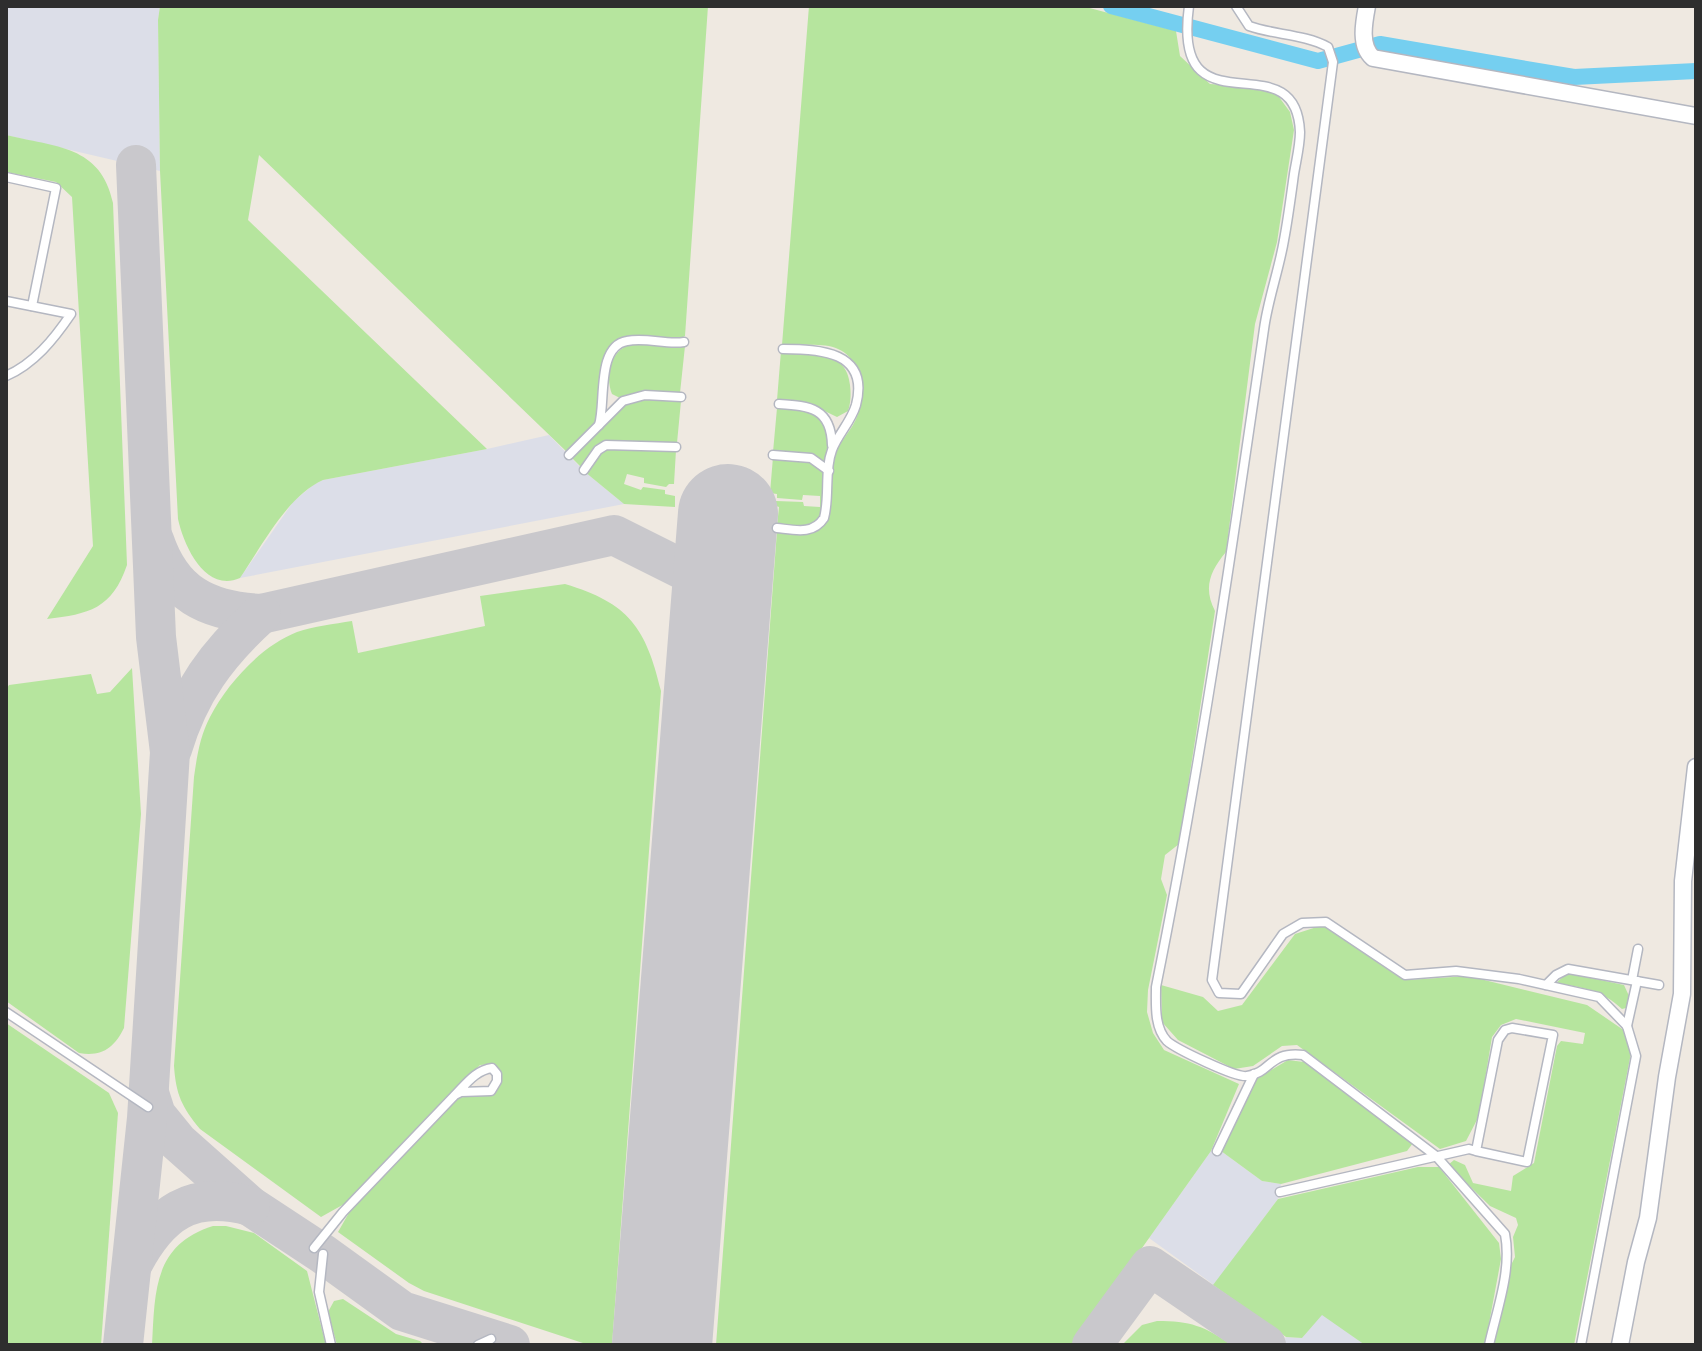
<svg xmlns="http://www.w3.org/2000/svg" width="1702" height="1351" viewBox="0 0 1702 1351" font-family="'Alegreya Sans',sans-serif">
<style>
.airport{fill:#dcdee8}
.green{fill:#b6e59e}
.lines{fill:none;stroke-linecap:round;stroke-linejoin:round}
.canal{stroke:#75cff0;stroke-width:16}
.taxiway{stroke:#c9c8cc;stroke-width:40}
.runway{stroke:#c9c8cc;stroke-width:100}
.service-casing{stroke:#b4b7c1;stroke-width:11}
.minor-casing{stroke:#b4b7c1;stroke-width:19}
.service{stroke:#fff;stroke-width:8}
.minor{stroke:#fff;stroke-width:16}
</style>
<rect width="100%" height="100%" fill="#efe9e1"/>
<g class="airport">
<path d="M6,6h154l-2,14 2,151 -154,-36z"/>
<path d="M549,435l36,37 39,32 -384,74 53,-76 20,-17 10,-5 164,-31z"/>
<path d="M1211,1151h10l41,30 19,3 -3,15 -64,86 -65,-47z"/>
<path d="M1322,1314l43,31h-84l5,-8 16,1z"/>
</g>
<g class="green">
<path d="M160,6h548l-23,330 -6,3 -49,-3 -11,2 -14,18 -4,13 -3,52 -30,32 -309,-298 -11,65 239,229 -164,31c-36,16 -61,66 -83,98 -35,15 -56,-32 -62,-59l-18,-348 -2,-151z"/>
<path d="M809,6h273l94,25 4,25 30,28 54,4 15,9 11,15 4,18 -17,112 -22,82 -29,228c-16,19 -23,36 -11,59l-36,233 -14,11 -4,24 6,16 -19,95 -1,22 6,21 11,17 75,34 -28,67 -138,194h-357l61,-814c13,1 32,6 42,-2 20,-17 9,-49 15,-71 4,-16 19,-28 24,-44 6,-22 5,-54 -20,-65 -15,-7 -39,-3 -56,-4z"/>
<path d="M6,135c49,12 95,10 107,68l14,362c-15,44 -38,49 -80,54l46,-73 -21,-349 -16,-15 -50,-10z"/>
<path d="M631,344l54,2 -5,47 -35,-3 -25,8 -8,-4c-7,-19 -2,-43 19,-50z"/>
<path d="M781,351c28,2 66,-2 69,34 1,9 1,17 -2,26l-11,6 -31,-15 -29,-2z"/>
<path d="M641,399l40,2 -4,42 -72,-1 -22,27 -12,-12 56,-54z"/>
<path d="M777,408l26,1 19,9 7,16 -4,28 -12,-6 -40,-4z"/>
<path d="M607,447l69,3 -2,34h-5l-3,3 -22,-4v-5l-17,-4 -3,10 17,6 2,-3 22,3v4l10,2v11l-51,-3 -39,-32z"/>
<path d="M773,457c13,1 38,-2 48,9 6,6 4,17 4,24 -2,41 -11,38 -48,36l2,-19 -3,-1v-5l27,1 1,4 16,1v-11l-17,-1 -1,5 -25,-2v-4l-7,-1z"/>
<path d="M565,584c64,19 81,44 96,107l-49,654h-23l-165,-54 -15,-8 -71,-51 12,-21 105,-113 39,-4 7,-10 -1,-12 -8,-8 -12,1 -134,138 -25,14 -121,-88c-18,-22 -24,-34 -26,-63l20,-289c3,-21 6,-41 16,-60 17,-33 51,-71 87,-85 17,-6 37,-8 55,-11l6,32 127,-27 -5,-30z"/>
<path d="M132,668l9,146 -17,214c-10,20 -22,29 -45,25l-73,-52v-311l3,-5 82,-11 6,20 13,-2z"/>
<path d="M1323,925l73,50 12,5 60,-4 119,29 38,26 6,22 -57,292h-82l16,-74 7,-14 -2,-20 5,-12 -2,-7 -26,-12 -42,-41 6,-5 11,5 8,18 38,8 2,-15 21,-13 23,-117 4,-5 22,3 2,-11 -69,-14 -15,6 -9,12 -13,79 -13,25 -26,8 -143,-104 -15,1 -29,20 -19,3 -56,-29 -16,-18 -1,-37 42,12 15,14 24,-6 53,-71z"/>
<path d="M1572,974l52,11 5,11 -3,12 -4,1c-22,-20 -38,-21 -66,-26l8,-7z"/>
<path d="M6,1023l103,70 9,20 -17,232h-95z"/>
<path d="M1288,1060l16,2 109,81 -6,8 -126,33 -19,-3 -41,-30 35,-72z"/>
<path d="M1418,1167h21l60,76 2,16 -16,86h-120l-43,-30 -20,23 -16,-1 -73,-52 65,-86z"/>
<path d="M213,1226h13l28,7 53,38 19,74h-174c3,-53 1,-100 61,-119z"/>
<path d="M343,1299l53,35 24,7 4,4h-87l-9,-33 6,-11z"/>
<path d="M1157,1321c33,0 48,5 74,24h-109l20,-20z"/>
</g>
<g class="lines">
<path class="canal" d="M1111,6l207,55 62,-17 194,33 122,-6"/>
<g class="taxiway">
<path d="M154,540c18,54 53,71 107,74l353,-79 108,54"/>
<path d="M172,749c17,-57 45,-95 89,-135"/>
<path d="M149,1093l7,22 22,27 72,64 73,48 79,57 108,34"/>
<path d="M132,1265c27,-52 59,-75 118,-59"/>
<path d="M123,1345l24,-227 23,-366 -14,-115 -20,-472"/>
<path d="M1092,1345l58,-79 116,79"/>
</g>
<path class="runway" d="M662,1345l66,-831"/>
<g class="service-casing">
<g id="service">
<path d="M1189,6c-18,132 107,31 111,126 0,14 -4,29 -6,42 -3,22 -6,45 -10,66 -5,30 -16,59 -20,89 -32,220 -64,440 -108,658 0,18 -2,40 11,54 9,8 69,37 80,35 24,-3 22,-25 56,-21l133,101 69,78c7,36 -8,75 -16,111"/>
<path d="M1236,6l13,20c25,9 55,8 79,21l5,15 -121,918 7,13 22,1 42,-60 19,-11 24,-1 79,53 51,-4 63,8 80,18 28,29 9,30 -55,289"/>
<path d="M6,177l50,11 -24,118"/>
<path d="M6,301l65,13c-17,25 -37,50 -65,62"/>
<path d="M779,404c31,2 52,4 53,41"/>
<path d="M599,425c7,-22 -3,-79 28,-84 19,-4 39,4 57,1"/>
<path d="M569,455l54,-54 22,-6 36,2"/>
<path d="M773,455l38,3 18,13"/>
<path d="M584,470l14,-20 8,-5 70,2"/>
<path d="M777,528c18,2 36,7 47,-10 6,-22 0,-47 8,-68 6,-16 19,-28 24,-45 14,-54 -37,-56 -73,-56"/>
<path d="M1632,980l6,-31"/>
<path d="M1546,985l10,-10 12,-6 91,16"/>
<path d="M6,1012l142,95"/>
<path d="M1627,1026l10,-45"/>
<path d="M1217,1151l37,-77"/>
<path d="M1280,1192l189,-43 7,2 51,11 26,-127 -41,-7 -7,2 -7,10 -22,111"/>
<path d="M314,1248l29,-36 112,-117c11,-11 21,-25 37,-27l5,6v7l-6,10 -30,1 -6,3"/>
<path d="M323,1254l-4,38 12,53"/>
<path d="M478,1345l13,-6"/>
</g>
</g>
<g class="minor-casing">
<g id="minor">
<path d="M1367,6c-3,16 -8,40 6,52l323,58"/>
<path d="M1620,1345l16,-83 12,-44 19,-141 15,-83 1,-113 13,-114"/>
</g>
</g>
<use href="#service" class="service"/>
<use href="#minor" class="minor"/>
</g>
<rect width="1702" height="1351" fill="none" stroke="#2e2e2e" stroke-width="16"/>
</svg>
